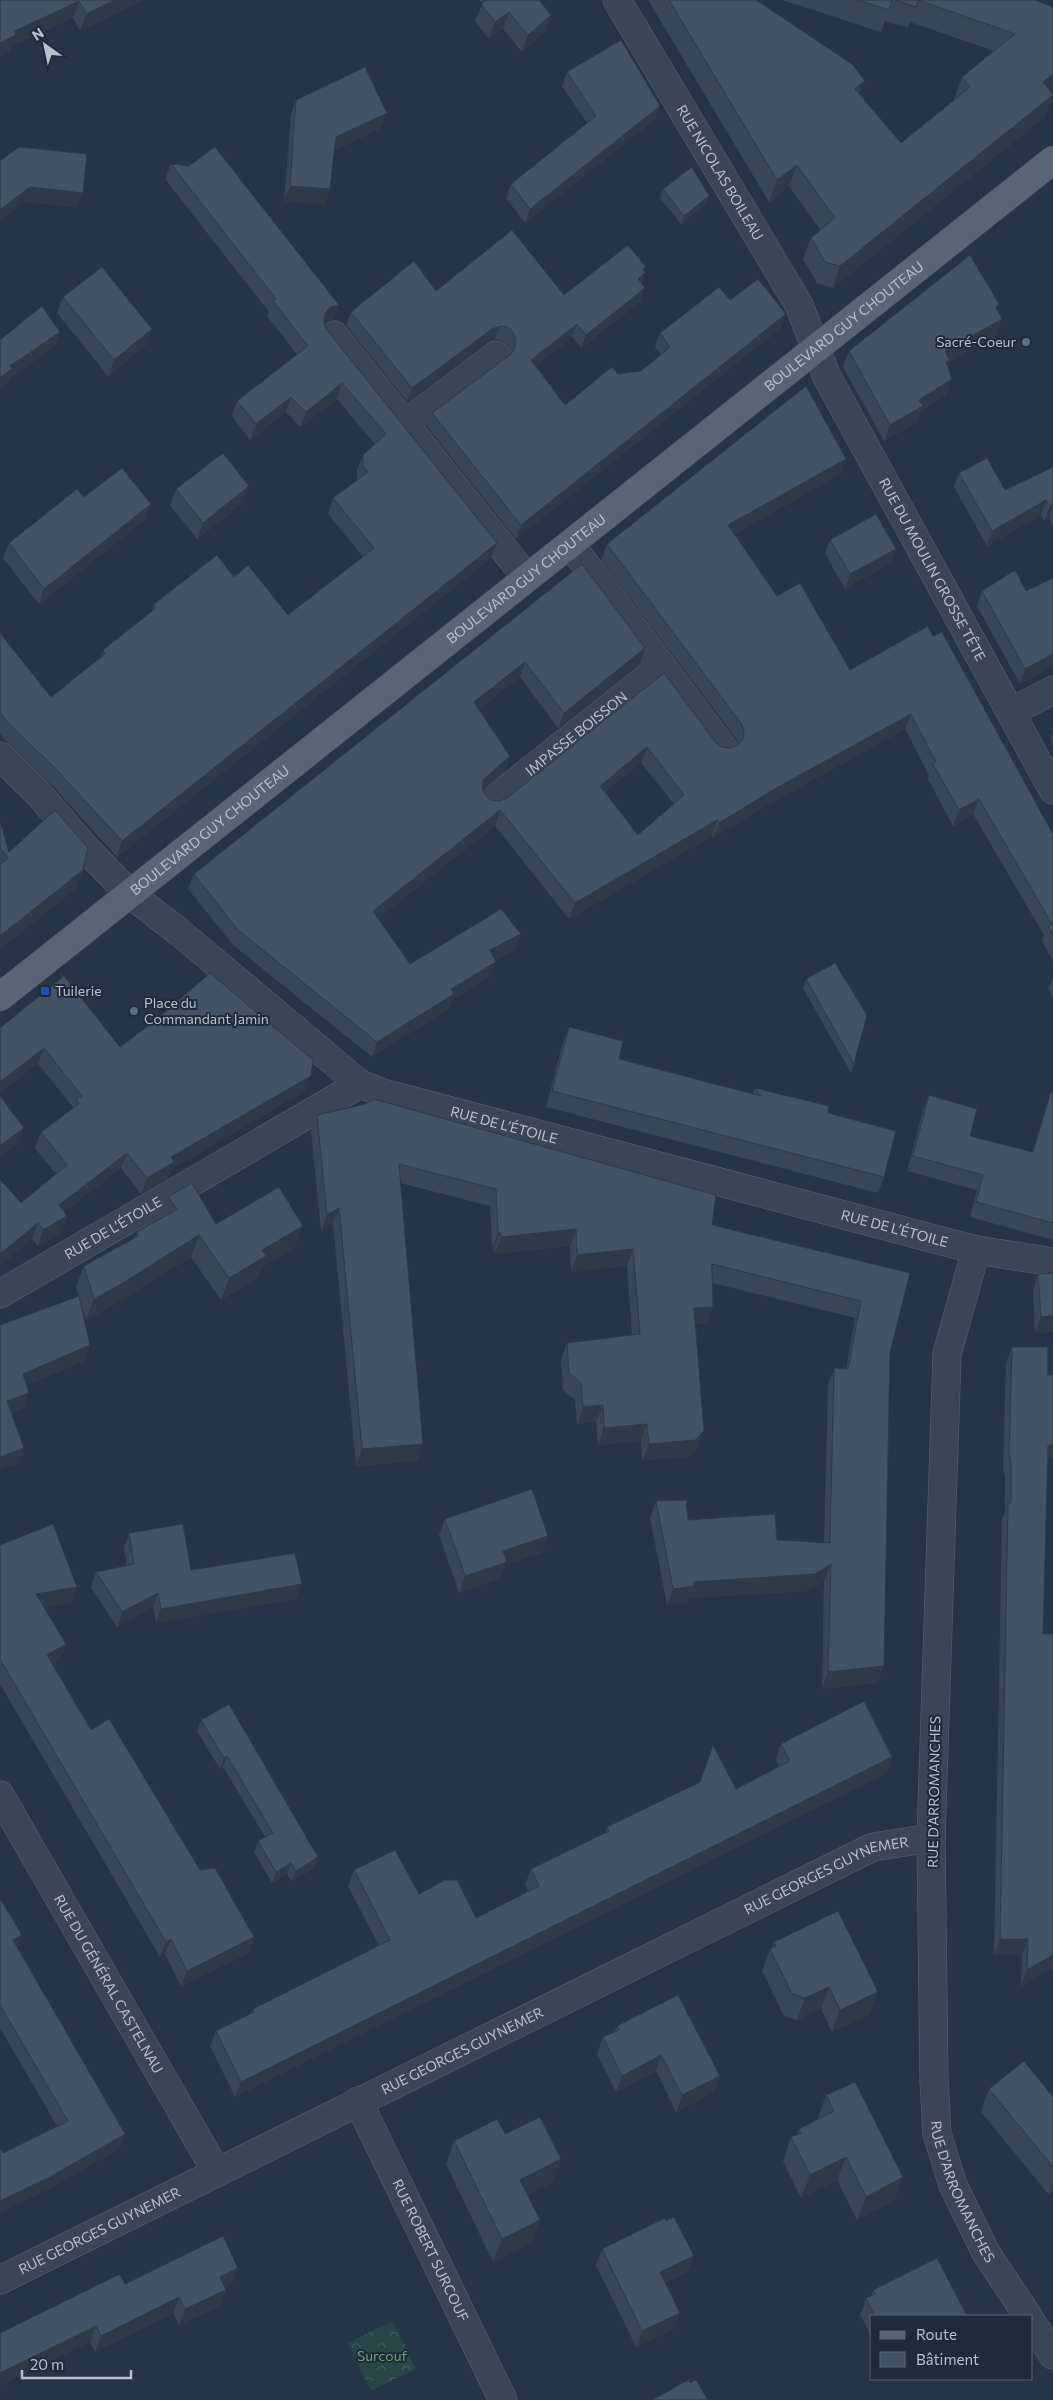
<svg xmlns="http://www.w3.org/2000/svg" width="1053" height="2400" viewBox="0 0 1053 2400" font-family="Commissioner,sans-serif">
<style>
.park{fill:url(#park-crowns)}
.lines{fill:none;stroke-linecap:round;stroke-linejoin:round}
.minor-casing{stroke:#586472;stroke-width:29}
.major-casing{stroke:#434f5e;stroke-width:29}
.minor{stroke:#3a4655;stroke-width:28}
.major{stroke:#586575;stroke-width:28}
.wall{fill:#384757;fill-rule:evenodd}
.shaded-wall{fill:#2e3a47}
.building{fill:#415365;stroke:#2e3a47;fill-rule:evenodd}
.service-dot{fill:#5c6f8a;stroke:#1e2b3a;stroke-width:2}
.transit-dot{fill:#1a4fb4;stroke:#1e2b3a;stroke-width:2}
.labels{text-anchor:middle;stroke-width:4;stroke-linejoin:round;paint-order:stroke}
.street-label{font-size:14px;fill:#b7c1ce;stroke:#1e2b3a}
.poi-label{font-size:14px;fill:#b7c1ce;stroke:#1e2b3a;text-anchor:start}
.park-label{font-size:14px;fill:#6ca176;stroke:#1e2b3a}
</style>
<defs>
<pattern id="park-crowns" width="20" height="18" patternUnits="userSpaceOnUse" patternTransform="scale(1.25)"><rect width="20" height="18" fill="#274447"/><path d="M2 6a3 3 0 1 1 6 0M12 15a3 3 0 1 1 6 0" fill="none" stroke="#445d60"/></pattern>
</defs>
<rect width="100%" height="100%" fill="#253446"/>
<path class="park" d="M393,2321l23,48 -45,22 -23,-48z"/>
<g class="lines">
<g class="minor-casing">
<g id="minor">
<path id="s1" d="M617,0l182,305 28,72 226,413"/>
<path d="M334,335l193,243"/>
<path d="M404,424l92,-69"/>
<path d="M570,544l153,204"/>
<path d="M1011,712l42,-22"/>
<path id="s2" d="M0,756l38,37 51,59 41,42 49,38 181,152 23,9 593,157 77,12"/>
<path id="s3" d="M492,801l168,-134"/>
<path id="s4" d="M976,1250l-29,104 -16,484 3,242 3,54 16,51 33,68 42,63"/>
<path id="s5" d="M0,1294l360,-210"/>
<path id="s6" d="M0,1795l216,376"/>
<path id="s7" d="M358,2101l145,299"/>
<path id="s8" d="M0,2280l873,-433 58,-9"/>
<path d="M1032,2323l21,32"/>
</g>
</g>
<g class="major-casing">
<g id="major">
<path id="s9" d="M0,997l1053,-837"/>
</g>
</g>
<use href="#minor" class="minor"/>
<use href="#major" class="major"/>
</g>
<g class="wall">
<path d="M0,0h142l-62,31 -7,-13 -61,28 -2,6 -10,5z"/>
<path d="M479,0h62l-1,1 5,31 -23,20 -19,-23 -14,10 -14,-18 7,-17z"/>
<path d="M648,0h108l104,94 41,49 54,-43 -1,-1 8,-22 32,-26 -84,-29 -2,6 -23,-7 -4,11 -99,-32h253l18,7v78l-2,5 -1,1 3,4 -8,22 -212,171 -16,-5 -14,-24 8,-21 9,-8 -31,-44 -20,16z"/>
<path d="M567,72l88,47 -130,104 -19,-25 5,-14 76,-61 -25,-37z"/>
<path d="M296,100l85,28 -47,23 -9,54 -41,-4 7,-86z"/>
<path d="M171,164l168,141 -6,15 -9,3 3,7 164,228 -374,299 -68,-75 -42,-40 -7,-8v-101l51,64 49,-39 3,-8 49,-39 2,-7 80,-27 54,38 75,-58 -35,-43 5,-16 24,-18v-10l6,-15 12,-11 -38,-45 -37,28 -14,-15 -36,28 -18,-24 5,-15 60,-47 -30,-38 2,-4 -104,-133z"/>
<path d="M663,189l46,7 -3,8 -25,20 -21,-26z"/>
<path d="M646,267l-2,4 1,2 -4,10 -1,19 -59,46 -9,-11 -36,29 29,39 53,-31 23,-3 20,-16 -6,-8 5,-14 70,-33 51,28 -265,211 -89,-112 5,-14 79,-60 -3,-8 -5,-4 -8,-2 -8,3 -80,60 -61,-77 5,-13 85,-21 128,4z"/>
<path d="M63,297l89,32 -6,16 -38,31 -51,-63z"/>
<path d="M997,335l-47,26 -2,6 4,12 -6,16 -25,16 -4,11 -33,19 -41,-74 6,-16z"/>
<path d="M1053,467v59l-4,-8 -5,2 -3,-5 -54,31 -33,-59 5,-14 46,17z"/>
<path d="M841,474l-107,60 43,62 73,74 83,-34 120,198v127l-11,-20 2,-6 -71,-121 -20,12 -25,-47 1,-4 -24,-46 -132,73 -60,36 -1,-2 -143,83 -74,-93 -117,92 32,46 105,-14 -20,10 -5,17 -39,24 -3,8 -76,48 -139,-112 -45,-56 6,-15 388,-310 58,99 -82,65 -38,-51 -41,32 31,47 -5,15 -22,19 3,6 5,4 8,1 8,-3 157,-125 52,70 6,4 8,1 8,-3 -2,-6 -135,-179 6,-16zM641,763l33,41 -36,31 -33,-43z"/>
<path d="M176,489l67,14 -46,36 -27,-34z"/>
<path d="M84,497l62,22 -107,85 -36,-46 6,-15z"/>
<path d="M830,540l66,9 -6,14 -45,26 -20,-35z"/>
<path d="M1053,578v88l-33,18 -43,-78 5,-15h44z"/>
<path d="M1053,732v13l-3,-5z"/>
<path d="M0,821l9,31 74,18 -7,18 -76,61z"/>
<path d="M1053,977v21l-5,-9z"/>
<path d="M806,979l48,85 -3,9 -48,-85z"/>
<path d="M569,1027l50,32 134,35 2,-6 73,25 56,64 -6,16 -332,-86 17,-65z"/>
<path d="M0,1028l120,19 185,44 -133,78 -4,9 -27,16 -20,-26 -57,44 3,4 -5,16 -24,14 -6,-7 -32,27v-87l21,24 35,-29 -21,-26 6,-16 31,-23 1,-2 -35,-43z"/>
<path d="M1051,1091l2,3v146l-83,-23 7,-27 -70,-19 16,-61 6,-15 41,41 62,16 14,-46z"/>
<path d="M317,1115l395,110 198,48 -20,80 -12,330 -56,6 2,-108 -15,10 -120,7 -1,5 -21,2 -17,-87 6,-17 32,19 89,20 47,3 4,-158 6,-17 12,1 9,-51 -143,-35 -5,41h-11l2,123 -9,10 -47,3 -1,-19 -43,4 -2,-23 -19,2 -2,-24 -12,-10 -2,-30 6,-17 65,-8 -5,-69 -56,6 -1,-26 -76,8v-4h-2l-2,-44 -90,-23 23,261 -6,17 -61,5 -23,-242 -12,8 -10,-100z"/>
<path d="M168,1197l48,27 79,23 -33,20 -4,11 -37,22 -30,-43 -76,47 -29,16 -5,-15 9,40 -6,16 -57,24 -3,23 -13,5 8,50 -19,7v-145l79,-29 -3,-9 8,-21 51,-28 2,-6 24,-14z"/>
<path d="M1053,1273v59l-18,1 -2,-43 5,-16z"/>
<path d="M1012,1347l35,113 -4,174 10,334 -32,18 1,-31h-28l8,-436 3,-6v-37l-2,-5 3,-108z"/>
<path d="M445,1519l103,17 -6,17 -36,11 -5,14 -42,15 -20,-58z"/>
<path d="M129,1533l62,37 106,29 -141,24 -3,-16 -36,20 -26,-40 5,-15 31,-6 -3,-19z"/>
<path d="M0,1545l77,42 -6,16 -27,4 16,53 -8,4 39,66 163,207 -5,16 -68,33 -16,-32 -5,3 -160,-273z"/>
<path d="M201,1720l114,148 -23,13 -5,-7 -15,9 -18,-31 4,-11 7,-4 -42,-70 -3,2 -23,-38z"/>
<path d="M781,1744l111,13 -5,16 -652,324 -25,-51 6,-15 35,-18 2,-4 126,-63 -31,-60 6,-16 65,24 57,24 52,-27 -3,-6 6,-16 74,-36 2,-6 129,-38 43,-23 -3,-6z"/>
<path d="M0,1898l17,50 108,186 -6,15 -74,42 12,-65 -57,-98z"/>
<path d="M774,1942l96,72 -38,18 -11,-23 -24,11 -13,-4 -22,-45 8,-22 2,-1z"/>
<path d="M617,2026l103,50 -6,16 -38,20 -20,-41 -40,21 -19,-38 6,-17 12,-6z"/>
<path d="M989,2089l64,8v95l-4,3 -68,-83z"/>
<path d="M826,2095l77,82 -9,24 -37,19 -20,-40 -36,18 -18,-37 8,-24 5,-2 3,-6 19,-10v-1z"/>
<path d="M505,2134l56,25 -9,24 -25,12 13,25 -9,23 -38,19 -47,-98 8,-23z"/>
<path d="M666,2221l28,35 -6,16 -22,11 8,46 -38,18 -40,-82 6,-16z"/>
<path d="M238,2268l-6,16 -7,4 -5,18 -41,19 -6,-12 -78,39 -5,-10 -90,44 125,-102z"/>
<path d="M873,2290l94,26h-95v21l-12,-22 6,-17 5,-2z"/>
</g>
<g class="shaded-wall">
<path d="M115,0h27l-62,31 6,-17z"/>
<path d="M79,1l-6,17 -61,28 -2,6 -10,5v-14l15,-12z"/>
<path d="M509,12l-6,17 -14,10 6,-17z"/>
<path d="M551,15l-6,17 -23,20 6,-17z"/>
<path d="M1053,74v11l-2,5 -16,14 8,-22z"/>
<path d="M865,81l-8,22 -2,-14z"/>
<path d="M1053,95l-8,22 -212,171 7,-22z"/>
<path d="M660,106l-5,13 -130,104 5,-14z"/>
<path d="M387,113l-6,15 -51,25 6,-16z"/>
<path d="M797,165l-8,21 -20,16 8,-22z"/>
<path d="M290,186l40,3 -5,16 -41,-4z"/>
<path d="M30,187l53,6 -6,15 -53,-6 -24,19v-11z"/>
<path d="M709,196l-3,8 -25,20 3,-8z"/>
<path d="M646,267l-3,7 2,-1 -5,13 -2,-7 5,-10z"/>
<path d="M645,288l-5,14 -59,46 5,-13z"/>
<path d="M339,305l-6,15 -8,3 -5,6 5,-15 5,-7z"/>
<path d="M786,314l-5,14 -265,211 5,-14z"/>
<path d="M1002,319l-5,16 -47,26 -6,15 1,-25z"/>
<path d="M577,324l-5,13 -46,37 5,-14z"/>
<path d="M500,326l-5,13 -8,3 -80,60 5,-14 80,-59z"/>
<path d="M152,329l-6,16 -38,31 6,-16z"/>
<path d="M60,332l-5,15 -45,31 -2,6 -8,5v-11l10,-12z"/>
<path d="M952,379l-6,16 -25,16 -4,11 -33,19 6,-16 29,-25z"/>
<path d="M342,383l-5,16 -37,28 6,-15z"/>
<path d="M291,397l-5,15 -36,28 6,-16z"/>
<path d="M846,459l-5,15 -118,66 5,-15z"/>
<path d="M249,486l-6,17 -46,36 6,-16z"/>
<path d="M1046,500l-5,15 -54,31 5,-15z"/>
<path d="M151,504l-5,15 -107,85 5,-15z"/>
<path d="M1053,504l-4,14 -5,2 6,-14z"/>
<path d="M497,543l-6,15 -374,299 5,-16z"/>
<path d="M896,549l-6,14 -45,26 5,-15z"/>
<path d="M645,648l-5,15 -82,65 6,-15z"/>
<path d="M1053,654v12l-33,18 5,-15z"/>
<path d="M525,662l-5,15 -52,40 6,-15z"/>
<path d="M911,714l-6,15 -132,73 -60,36 6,-15 59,-36z"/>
<path d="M647,747l-6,16 -47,38 6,-15z"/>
<path d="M510,756l-5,15 -27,24 5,-15z"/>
<path d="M979,799l-6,15 -20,12 6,-16z"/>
<path d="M500,810l-5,16 -128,100 6,-15z"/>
<path d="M717,820l-5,16 -143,83 6,-16z"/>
<path d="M83,870l-7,18 -76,61v-13z"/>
<path d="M521,934l-6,16 -31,15 6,-15z"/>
<path d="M496,962l-6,15 -39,24 -3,8 -76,48 5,-15 74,-53z"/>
<path d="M44,1048l-6,16 -38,29v-11z"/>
<path d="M311,1076l-6,15 -133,78 -4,9 -27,16 6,-16 24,-21z"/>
<path d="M24,1128l-5,16 -19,14v-12z"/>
<path d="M127,1153l-6,15 -68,53 6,-16z"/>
<path d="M339,1208l-6,16 -12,8 6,-17z"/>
<path d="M67,1216l-5,16 -24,14 5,-16z"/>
<path d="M38,1223l-6,16 -32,27v-12z"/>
<path d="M303,1226l-8,21 -33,20 -4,11 -37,22 8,-22 33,-28z"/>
<path d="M576,1229l-6,17 -76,8 7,-17z"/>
<path d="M498,1233h2l-6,17h-2z"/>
<path d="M199,1235l-8,22 -76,47 -29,16 8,-21z"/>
<path d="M633,1249l-6,17 -56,6 6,-17z"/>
<path d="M713,1307l-6,17 -19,1 6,-17z"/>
<path d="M1053,1316v16l-18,1 6,-16z"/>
<path d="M90,1345l-6,16 -67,28 6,-15z"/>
<path d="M29,1393l-5,15 -23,9 6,-16z"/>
<path d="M603,1405l-7,17 -19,2 6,-17z"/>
<path d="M647,1424l-6,17 -43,4 6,-17z"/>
<path d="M704,1430l-6,17 -9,10 -47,3 7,-16z"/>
<path d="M423,1444l-6,17 -61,5 6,-17z"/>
<path d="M1053,1444v13l-11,6 6,-17z"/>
<path d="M24,1448l-5,15 -19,7v-13z"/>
<path d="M548,1536l-6,17 -36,11 -5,14 -42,15 6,-17 38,-25z"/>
<path d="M831,1564l-7,17 -15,10 -120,7 -1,5 -21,2 6,-16 20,-7z"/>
<path d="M302,1584l-5,15 -141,24 5,-14z"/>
<path d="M77,1587l-6,16 -41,6 6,-15z"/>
<path d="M158,1593l-5,14 -36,20 5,-15z"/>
<path d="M66,1644l-6,16 -19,11 6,-16z"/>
<path d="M884,1666l-6,17 -56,6 6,-17z"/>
<path d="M227,1756l-4,11 -3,2 4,-11z"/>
<path d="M892,1757l-5,16 -652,324 6,-15z"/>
<path d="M318,1857l-3,11 -23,13 4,-10z"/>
<path d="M291,1863l-4,11 -15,9 4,-11z"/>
<path d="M22,1935l-5,15 -4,-10z"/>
<path d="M254,1937l-5,16 -68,33 6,-15z"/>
<path d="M171,1939l-6,15 -5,3 6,-15z"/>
<path d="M1000,1939h28l-6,16h-28z"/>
<path d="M1053,1955v13l-32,18 6,-16z"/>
<path d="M829,1987l-8,22 -24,11 8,-22z"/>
<path d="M878,1992l-8,22 -38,18 8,-22z"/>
<path d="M661,2055l-5,16 -40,21 6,-16z"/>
<path d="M720,2076l-6,16 -38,20 6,-17z"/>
<path d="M125,2134l-6,15 -74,42 -45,22v-12z"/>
<path d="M846,2157l-9,23 -36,18 9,-23z"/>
<path d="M561,2159l-9,24 -41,20 9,-23z"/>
<path d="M903,2177l-9,24 -37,19 9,-23z"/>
<path d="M1053,2183v9l-4,3z"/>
<path d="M540,2220l-9,23 -38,19 9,-23z"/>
<path d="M694,2256l-6,16 -33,16 5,-16z"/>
<path d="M238,2268l-6,16 -18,9 6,-16z"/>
<path d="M226,2290l-6,16 -41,19 6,-16z"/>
<path d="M179,2297l-6,16 -78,39 6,-16z"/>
<path d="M680,2313l-6,16 -38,18 6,-16z"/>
<path d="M96,2326l-6,16 -90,44v-13z"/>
</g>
<g class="building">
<path d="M0,0h115l-29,14 -7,-13 -64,30 1,4 -16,8z"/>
<path d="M486,0h53l12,15 -23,20 -19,-23 -14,10 -14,-18z"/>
<path d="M669,0h87l97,65 12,16 -10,8 46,54 69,-56 -8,-10 53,-43 -97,-34 -2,7 -20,-7h139l18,7v67l-10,8 10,13 -213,171 -15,-4 -14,-24 24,-20 -38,-53 -20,15z"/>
<path d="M858,0h34l-3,10z"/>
<path d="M621,40l39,66 -130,103 -19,-25 85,-68 -29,-44z"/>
<path d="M365,67l22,46 -51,24 -6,52 -40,-3 6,-86z"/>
<path d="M19,147l68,7 -4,39 -53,-6 -30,23v-49z"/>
<path d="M215,147l124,158 -9,2 -5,7 -1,8 3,8 170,213 -375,298 -68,-74 -42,-40 -12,-14v-80l51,64 54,-43 -2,-4 53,-42 -2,-4 63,-49 17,22 14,-12 40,50 86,-67 -41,-50 35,-26 -5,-6v-11l23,-21 -44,-51 -36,29 -15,-15 -35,27 -19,-23 71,-55 -35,-45 3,-2 -105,-135 18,2z"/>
<path d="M692,167l17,29 -25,20 -21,-27z"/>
<path d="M512,230l52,65 64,-50 18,22 -3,2 2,4 -7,6 7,9 -59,47 -9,-11 -46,36 34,45 47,-38 6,7 23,-3 29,-24 -10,-14 59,-46 11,13 28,-21 28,35 -265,211 -89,-112 79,-59 4,-6 1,-8 -3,-8 -5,-5 -8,-1 -8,3 -80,59 -61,-76 63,-51 22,30z"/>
<path d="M970,255l29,49 -3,3 6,12 -57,32 5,9 -4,2 6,17 -33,21 4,6 -33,19 -41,-74z"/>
<path d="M102,267l50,62 -38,31 -51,-63z"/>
<path d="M42,306l18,26 -50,34 3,2 -13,10v-38z"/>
<path d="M806,386l40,73 -118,66 49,71 23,-13 50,87 78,-44 5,10 9,-4 111,202v102l-5,-10 4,-2 -73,-125 -20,11 -26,-46 3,-2 -25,-48 -133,73 -59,36 -2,-3 -142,83 -75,-93 -127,101 37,53 91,-55 20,25 -31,16 6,12 -45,27 3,5 -77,48 -139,-112 -44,-56 388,-310 63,84 -81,65 -39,-51 -51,40 36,54 -27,24 -1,8 4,8 5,4 8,1 8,-3 157,-125 52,70 6,4 8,1 8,-3 5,-6 1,-8 -3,-8 -134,-179zM647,747l37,48 -46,40 -38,-49z"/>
<path d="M223,453l26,33 -46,37 -27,-34z"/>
<path d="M987,458l18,32 48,-23v37l-3,2 -4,-6 -54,31 -33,-58z"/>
<path d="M122,468l29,36 -107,85 -35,-46 68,-54 7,8z"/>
<path d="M876,514l20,35 -46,25 -20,-34z"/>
<path d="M1015,570l11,21 27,-13v76l-28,15 -43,-78z"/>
<path d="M55,810l33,38 -5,22 -83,66v-71l8,-7 -8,-10v-27l9,31z"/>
<path d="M835,963l32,52 -13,49 -48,-85z"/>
<path d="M210,973l103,87 -2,16 -140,81 3,5 -27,16 -20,-25 -68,52 8,11 -24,14 -5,-7 -38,31v-75l21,24 46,-38 -26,-33 38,-28 -3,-5 6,-3 -38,-48 -44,34v-54l64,-52 56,71 32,-24z"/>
<path d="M569,1027l54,14 -4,18 142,37 -6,-8 74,18 -1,7 68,18 -12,46 -332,-86z"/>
<path d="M1051,1091l2,3v129l-77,-21 7,-27 -70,-19 16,-61 48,14 -7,27 63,16z"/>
<path d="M0,1096l24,32 -24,18z"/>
<path d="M374,1099l342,96 -4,30 198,48 -20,80 -6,313 -56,6 3,-108 -16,10 -122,8 1,4 -21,3 -17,-88 30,-1 2,20 87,-6 2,26 53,3 4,-175 14,1 13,-68 -149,-37 1,43 -19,1 10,122 -8,10 -47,4 -2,-20 -43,4 -1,-23 -20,2 -2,-24 -12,-10 -2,-30 73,-9 -7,-85 -56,6 -1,-26 -75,8 -1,-4h-2l-2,-44 -97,-25 24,280 -61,5 -23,-241 -12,7 -10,-100 48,-11z"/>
<path d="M192,1183l24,41 63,-37 24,39 -41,24 4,6 -37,22 -30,-43 -76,48 -29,16 -10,-33 54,-30 -1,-4 40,-23 -9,-12z"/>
<path d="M1053,1273v43l-12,1 -3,-43z"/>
<path d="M79,1296l11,49 -67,29 6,19 -22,8 17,47 -24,9v-132z"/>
<path d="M1012,1347h36v28h5v69l-5,2 -5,188h10v321l-26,15 1,-31h-28l8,-436h3v-43l-2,-5z"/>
<path d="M532,1489l16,47 -45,15 4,11 -42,14 -20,-57z"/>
<path d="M53,1524l24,63 -41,7 30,50 -19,11 44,75 18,-11 91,151 15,-2 39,69 -67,34 -16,-32 -5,3 -166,-283v-114z"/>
<path d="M183,1524l8,46 104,-17 7,31 -141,25 -3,-16 -36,19 -26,-40 38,-8 -5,-31z"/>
<path d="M864,1701l28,56 -651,325 -25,-51 38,-19 -1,-3 137,-69 -36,-70 41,-20 24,44 26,-14h12l19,38 63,-32 -8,-17 78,-38 -2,-4 93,-45 13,-37 23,44 54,-28 -9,-17z"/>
<path d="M229,1704l89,153 -22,14 -5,-8 -15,9 -18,-31 15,-8 -46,-77 -3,2 -23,-38z"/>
<path d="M0,1898l22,37 -9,5 112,194 -75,43 -50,24v-53l3,5 65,-32 -68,-116z"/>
<path d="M838,1911l40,81 -38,18 -11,-23 -24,11 -13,-4 -22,-45 6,-3 -2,-4z"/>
<path d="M678,1995l42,81 -38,19 -21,-40 -39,21 -19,-39 16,-7 -2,-4z"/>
<path d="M1024,2061l29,36v70l-64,-78z"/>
<path d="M855,2082l48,95 -37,20 -20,-40 -36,18 -19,-38 10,-4 -2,-4 35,-18 -8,-16z"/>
<path d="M540,2117l21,42 -41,21 20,40 -38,19 -48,-98 43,-22 8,15z"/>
<path d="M674,2217l20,39 -34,16 20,41 -38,18 -40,-82 63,-31 1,3z"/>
<path d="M223,2236l15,32 -18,9 6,13 -41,19 -6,-12 -78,39 -5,-10 -96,47v-40l120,-59 5,10z"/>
<path d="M937,2258l30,58h-92l-9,-18 9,-4 -2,-4z"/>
<path d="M688,2380l2,3 6,-3 12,20h-56z"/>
</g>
<g class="service-dot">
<circle cx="1026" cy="342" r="5"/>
<circle cx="134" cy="1011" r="5"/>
</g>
<rect class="transit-dot" x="40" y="986" width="10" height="10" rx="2.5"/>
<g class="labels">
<g class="street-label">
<text dy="5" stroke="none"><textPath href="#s1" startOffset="201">RUE NICOLAS BOILEAU</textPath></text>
<text dy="5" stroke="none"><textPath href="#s9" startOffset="1078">BOULEVARD GUY CHOUTEAU</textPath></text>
<text dy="5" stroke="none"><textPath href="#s1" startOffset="652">RUE DU MOULIN GROSSE TÊTE</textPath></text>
<text dy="5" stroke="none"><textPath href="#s9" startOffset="672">BOULEVARD GUY CHOUTEAU</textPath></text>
<text dy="5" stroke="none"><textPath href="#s3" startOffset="108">IMPASSE BOISSON</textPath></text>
<text dy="5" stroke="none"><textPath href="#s9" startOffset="268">BOULEVARD GUY CHOUTEAU</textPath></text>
<text dy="5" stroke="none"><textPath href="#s2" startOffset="638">RUE DE L’ÉTOILE</textPath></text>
<text dy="5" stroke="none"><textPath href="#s5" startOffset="131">RUE DE L’ÉTOILE</textPath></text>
<text dy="5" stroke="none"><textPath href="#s2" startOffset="1042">RUE DE L’ÉTOILE</textPath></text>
<text transform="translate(934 1792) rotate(-89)" y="5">RUE D’ARROMANCHES</text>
<text dy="5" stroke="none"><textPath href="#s8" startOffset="921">RUE GEORGES GUYNEMER</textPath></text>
<text dy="5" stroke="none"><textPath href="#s6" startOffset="218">RUE DU GÉNÉRAL CASTELNAU</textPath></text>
<text dy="5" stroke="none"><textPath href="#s8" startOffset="516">RUE GEORGES GUYNEMER</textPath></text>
<text dy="5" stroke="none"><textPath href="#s4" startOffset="951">RUE D’ARROMANCHES</textPath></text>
<text dy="5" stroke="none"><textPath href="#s8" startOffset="111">RUE GEORGES GUYNEMER</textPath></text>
<text dy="5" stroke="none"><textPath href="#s7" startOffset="166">RUE ROBERT SURCOUF</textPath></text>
</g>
<g class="poi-label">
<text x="1016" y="347" text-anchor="end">Sacré-Coeur</text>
<text x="55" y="996">Tuilerie</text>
<text x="144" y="1008">Place du<tspan x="144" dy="16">Commandant Jamin</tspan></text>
</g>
<g class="park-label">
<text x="382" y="2361">Surcouf</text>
</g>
</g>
<rect x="870" y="2315" width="162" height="65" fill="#1e2b3a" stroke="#5b6775"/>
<rect x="880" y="2331" width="25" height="8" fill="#586575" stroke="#5b6775"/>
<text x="916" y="2340" font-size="15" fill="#b7c1ce">Route</text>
<rect x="880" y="2352" width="25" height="15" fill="#415365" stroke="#5b6775"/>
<text x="916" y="2365" font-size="15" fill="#b7c1ce">Bâtiment</text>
<g transform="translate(45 45) rotate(327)" stroke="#1e2b3a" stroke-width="4" paint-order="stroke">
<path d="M0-4L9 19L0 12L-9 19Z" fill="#b7c1ce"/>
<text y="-8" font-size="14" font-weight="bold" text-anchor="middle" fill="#b7c1ce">N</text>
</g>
<path d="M22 2370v8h109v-8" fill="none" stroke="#b7c1ce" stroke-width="2.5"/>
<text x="30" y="2370" font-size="15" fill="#b7c1ce" stroke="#1e2b3a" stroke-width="4" paint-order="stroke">20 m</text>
</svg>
